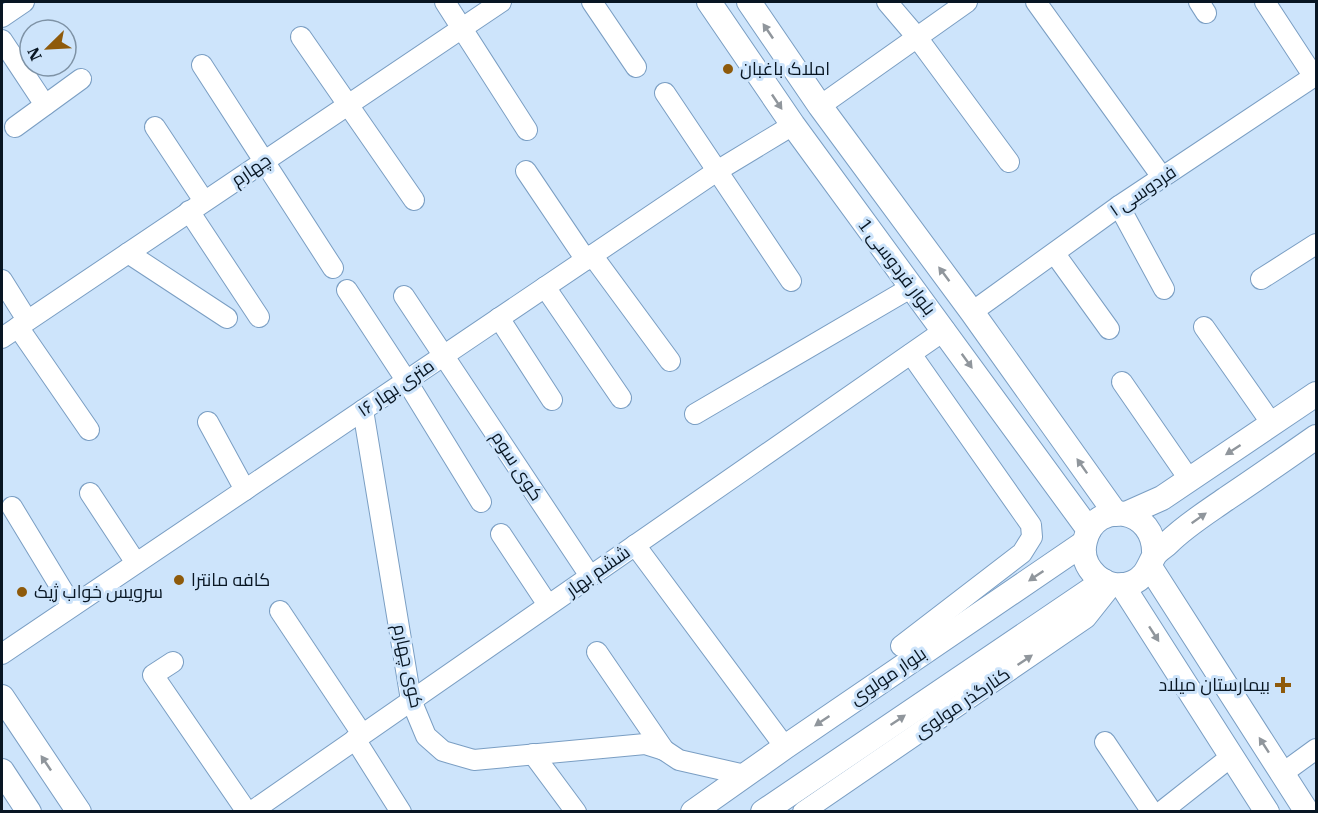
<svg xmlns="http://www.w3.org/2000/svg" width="1318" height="813" viewBox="0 0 1318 813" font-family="'IBM Plex Serif',Cairo,serif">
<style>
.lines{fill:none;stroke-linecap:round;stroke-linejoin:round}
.minor-casing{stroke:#7a9ec3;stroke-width:22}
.major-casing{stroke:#7a9ec3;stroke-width:26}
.minor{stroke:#fff;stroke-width:20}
.major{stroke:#fff;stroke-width:24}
.oneway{fill:#90969c}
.poi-dot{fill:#8e5a0b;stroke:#cde4fb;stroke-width:2}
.labels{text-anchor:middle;stroke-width:6;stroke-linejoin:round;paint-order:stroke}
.poi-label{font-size:18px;fill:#081623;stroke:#cde4fb;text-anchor:start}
.street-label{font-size:18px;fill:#081623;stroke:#cde4fb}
</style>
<rect width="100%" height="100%" fill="#cde4fb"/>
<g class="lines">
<g class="minor-casing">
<g id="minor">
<path d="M445,2l82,128"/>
<path d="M592,2l44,65"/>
<path d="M887,2l29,34 93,126"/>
<path d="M1036,2l126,175"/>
<path d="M1199,2l7,11"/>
<path d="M1265,2l49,75"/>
<path d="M2,17l22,-15"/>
<path d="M301,37l113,163"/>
<path d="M2,40l43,65"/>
<path d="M202,65l131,203"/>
<path d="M665,93l126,188"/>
<path d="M820,106l147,-104"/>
<path d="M15,127l66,-48"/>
<path d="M155,127l49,74"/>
<path d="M526,171l60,89"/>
<path d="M1119,206l45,83"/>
<path d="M189,211l70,106"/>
<path d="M128,253l99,65"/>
<path d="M1055,254l54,75"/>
<path d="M592,255l78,106"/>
<path d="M1261,279l55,-35"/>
<path d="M2,280l25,40"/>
<path d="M545,287l76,111"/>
<path d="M347,290l59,90 75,122"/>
<path d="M404,296l186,280"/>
<path d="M972,312l147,-106 197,-131"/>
<path d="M499,318l53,82"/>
<path d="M18,327l71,103"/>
<path d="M1204,327l68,97"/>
<path d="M2,338l499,-336"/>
<path d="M1122,382l67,97"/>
<path d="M363,410l48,290 15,36 17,15 31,9 171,-16 19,6 15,10 66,15"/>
<path d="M695,414l217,-127"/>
<path d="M208,422l37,68"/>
<path d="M90,493l46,70"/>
<path d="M12,507l60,99"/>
<path d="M501,534l47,71"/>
<path d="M635,545l150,202"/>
<path d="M280,611l82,123"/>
<path d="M901,646l121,-93 10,-16 -1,-12 -120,-171"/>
<path d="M597,652l67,98"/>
<path d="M2,654l715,-483 76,-46"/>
<path d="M173,662l-20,13 94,137"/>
<path d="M355,739l46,73"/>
<path d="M1105,742l47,70"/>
<path d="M533,754l43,58"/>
<path d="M1283,773l33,-24"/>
<path d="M251,812l694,-482"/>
<path d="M803,812l283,-194 27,-34"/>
<path d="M1161,812l71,-56"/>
</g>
</g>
<g class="major-casing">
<g id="major">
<path d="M709,2l84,123 296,405"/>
<path d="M749,2l71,104 152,206 144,202"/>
<path d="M1126,514l36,-16 154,-104"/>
<path d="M1154,556c3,-49 -59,-58 -69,-15 -7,27 21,52 47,42 14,-6 16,-16 22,-27 3,-5 10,-9 14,-13 17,-17 38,-30 58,-44 30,-20 60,-41 90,-62"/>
<path d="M1150,567l157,245"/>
<path d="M1122,585l145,227"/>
<path d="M2,697l77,115"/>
<path d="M2,771l27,41"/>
<path d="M693,812l92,-65 299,-204"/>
<path d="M763,812l341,-231"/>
</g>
</g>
<use href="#minor" class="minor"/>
<use href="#major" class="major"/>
</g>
<defs><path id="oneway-solid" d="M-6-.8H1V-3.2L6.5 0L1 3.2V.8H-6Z" transform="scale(1.5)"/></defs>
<g class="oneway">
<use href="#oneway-solid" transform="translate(768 31) rotate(-124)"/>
<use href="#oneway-solid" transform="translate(777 102) rotate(56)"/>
<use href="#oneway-solid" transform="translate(944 274) rotate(-127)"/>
<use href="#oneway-solid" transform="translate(967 361) rotate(54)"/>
<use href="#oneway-solid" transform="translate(1233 450) rotate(147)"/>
<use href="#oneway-solid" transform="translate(1082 466) rotate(-125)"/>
<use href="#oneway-solid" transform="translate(1199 518) rotate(-35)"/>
<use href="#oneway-solid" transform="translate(1036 576) rotate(146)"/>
<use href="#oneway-solid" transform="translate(1154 634) rotate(57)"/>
<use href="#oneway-solid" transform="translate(1025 660) rotate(-34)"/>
<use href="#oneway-solid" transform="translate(898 720) rotate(-34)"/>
<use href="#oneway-solid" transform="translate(822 721) rotate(146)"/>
<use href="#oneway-solid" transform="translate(1264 745) rotate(-123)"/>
<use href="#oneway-solid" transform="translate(46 763) rotate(-124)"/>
</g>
<g class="poi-dot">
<circle cx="728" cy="69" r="6"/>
<circle cx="179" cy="580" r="6"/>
<circle cx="22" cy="592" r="6"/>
<path d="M1280 676h6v6h6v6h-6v6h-6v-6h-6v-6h6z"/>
</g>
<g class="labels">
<g class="poi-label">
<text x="740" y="75">املاک باغبان</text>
<text x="191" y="586">کافه مانترا</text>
<text x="34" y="598">سرویس خواب ژیک</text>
<text x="1270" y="691" text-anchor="end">بیمارستان میلاد</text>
</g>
<g class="street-label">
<text transform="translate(251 170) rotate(-34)" y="6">چهارم</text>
<text transform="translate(1143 191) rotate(-34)" y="6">فردوسی ۱</text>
<text transform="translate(897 267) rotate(53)" y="6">بلوار فردوسی 1</text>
<text transform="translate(396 388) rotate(-34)" y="6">۱۶ متری بهار</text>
<text transform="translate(517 466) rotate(57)" y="6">کوی سوم</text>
<text transform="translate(598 571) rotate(-35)" y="6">ششم بهار</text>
<text transform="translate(408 666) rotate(78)" y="6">کوی چهارم</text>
<text transform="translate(888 676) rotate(-34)" y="6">بلوار مولوی</text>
<text transform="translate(962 703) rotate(-34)" y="6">کنارگذر مولوی</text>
</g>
</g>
<rect width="1318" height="813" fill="none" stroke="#081623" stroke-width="6"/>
<g transform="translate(48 48) rotate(246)"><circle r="28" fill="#cde4fb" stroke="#7e92a5" stroke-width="1.5"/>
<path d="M0-4.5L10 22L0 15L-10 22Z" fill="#8e5a0b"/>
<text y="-9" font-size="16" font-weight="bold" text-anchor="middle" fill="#081623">N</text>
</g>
</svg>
